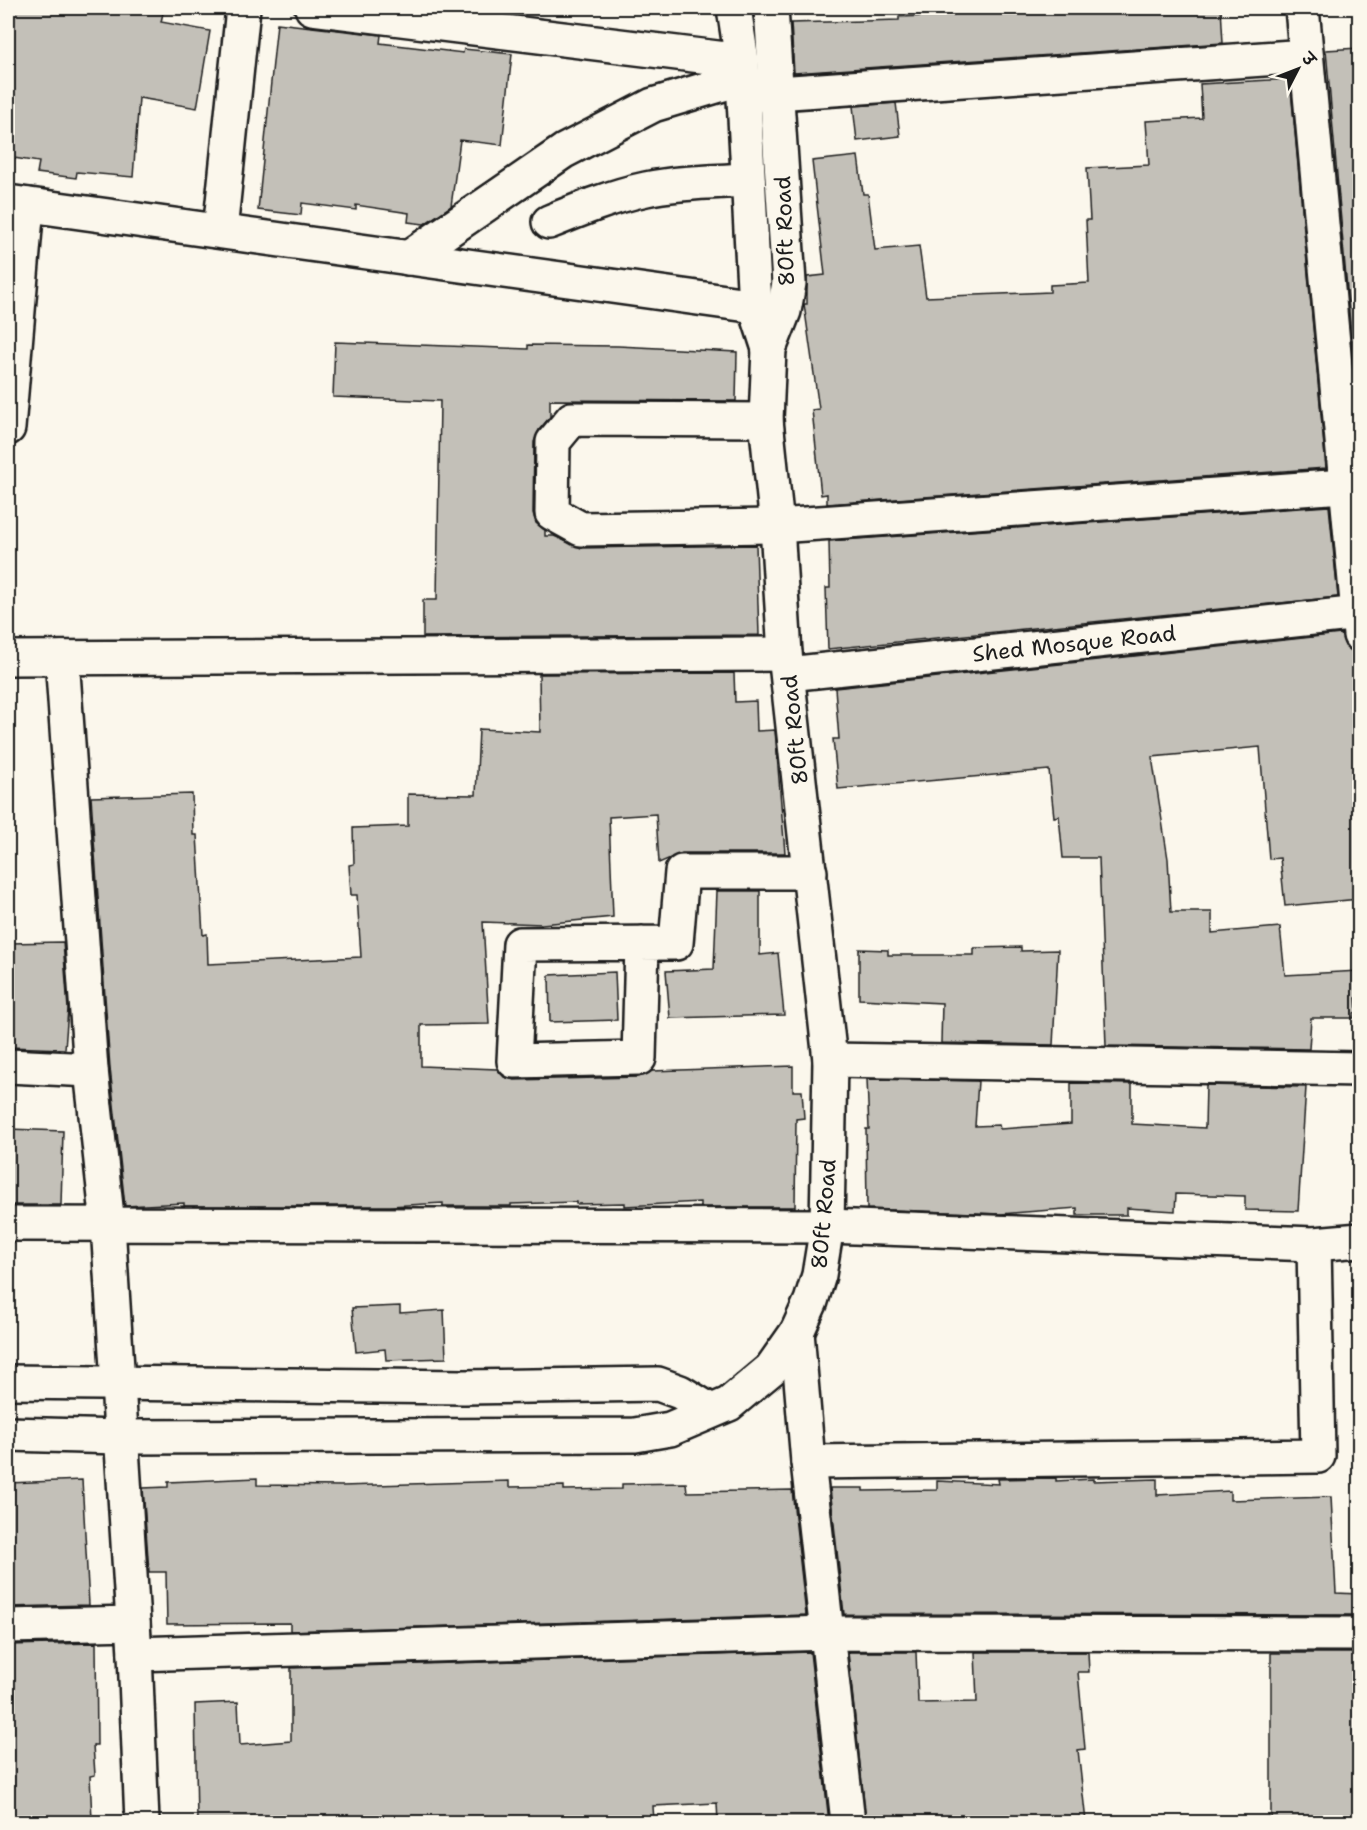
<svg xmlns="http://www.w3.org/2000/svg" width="1367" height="1830" viewBox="0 0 1367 1830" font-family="'Shantell Sans','Playpen Sans Deva',sans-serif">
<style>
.building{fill:#c3c0b8;stroke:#1c1c1c;stroke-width:1.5}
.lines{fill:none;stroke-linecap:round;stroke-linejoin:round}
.street-casing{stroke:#1c1c1c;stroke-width:38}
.secondary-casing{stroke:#1c1c1c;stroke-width:38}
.street{stroke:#fbf7ec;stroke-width:33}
.secondary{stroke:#fbf7ec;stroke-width:33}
.labels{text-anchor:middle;stroke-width:4.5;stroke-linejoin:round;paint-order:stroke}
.street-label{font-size:22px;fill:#1c1c1c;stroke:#fbf7ec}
</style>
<rect width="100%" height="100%" fill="#fbf7ec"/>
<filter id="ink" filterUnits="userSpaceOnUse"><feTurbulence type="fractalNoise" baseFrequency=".0167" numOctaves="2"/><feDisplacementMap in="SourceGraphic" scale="12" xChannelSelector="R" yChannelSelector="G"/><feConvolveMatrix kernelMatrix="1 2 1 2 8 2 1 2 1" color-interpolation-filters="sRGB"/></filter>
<g filter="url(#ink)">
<g class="building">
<path d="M8,8h119l36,5 -2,9 49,9 -13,77 -58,-10 -6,79 -56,-5 -1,6 -39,-5 2,-11 -31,-5z"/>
<path d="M953,8h268l2,35 -429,30 -3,-50 108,-3v-3l54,-2z"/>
<path d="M277,23l104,12 -1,8 83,10 1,-4 48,5 -10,91 -42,-5 -9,66 -27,18 -16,-2 1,-9 -53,-8v5l-54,-7 -1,12 -43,-5z"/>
<path d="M1359,48v378l-33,-376z"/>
<path d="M1290,79l36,389 -499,36v-10l-6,1 -9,-85 7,-1 -15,-105h3v-27l18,-2 -13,-114 46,-5 5,38h5l7,56 44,-4 7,51 124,-5v-7l39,-2 -3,-63h4l-3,-52 62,-3 -3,-44 56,-3 -2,-34z"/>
<path d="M896,103l4,33 -43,5 -4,-35z"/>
<path d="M335,342l193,7v-4l90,1 119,6 -1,49 -186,-1v17l-11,13 -5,12 -1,71 3,10 9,7v6h9l27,12 175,-3 3,90 -336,2v-37h14l3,-199 -107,-4z"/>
<path d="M1329,506l9,91 -510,52 -2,-61h4l-1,-47z"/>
<path d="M1341,634l4,12 13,7 1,17v229l-74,7 -5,-48 -11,1 -9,-112 -108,10 16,102 3,53h41v21l68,-6 5,48 74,-4v27h-3l1,14 -3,1v5h-43l-2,31 -203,-3 -7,-188h-36l-4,-42 -5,1 -5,-47 -211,19 -5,-50h6l-4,-51z"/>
<path d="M734,673l1,29 21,-1 1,30 18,-1 10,123h-103l-23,10 -3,-49 -47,3 4,100 -71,7 -59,-2 6,102 -68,1v41l76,3 7,8 10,3 125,-3 13,-6 141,-5v25h9l2,27 -8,1 -1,88h-95v-5l-75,4v-3l-49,1v-2l-65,2v2h-68v-3l-53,3h-206v-3l-59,3 -15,-138 -19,-271 101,-3 1,41h4l6,100 4,-1 1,30 153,-7 -4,-62h-6l-2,-30 5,-1 -1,-36 55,-2v-32l68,1 3,-66 61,3 -1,-58z"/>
<path d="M717,891h43v64l18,-2 6,62 -114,3 -4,-47 48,-2z"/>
<path d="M63,942l5,67 -3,40 -57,-2v-104z"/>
<path d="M1021,947v4l37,-1 -5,95 -112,-2 1,-40 -83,-4v-50l29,1v5h86v-7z"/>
<path d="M615,972l2,48 -67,2 -1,-47z"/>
<path d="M867,1079l111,2 -3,45 24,-1 1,4 71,-5v-41l61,1v40l73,4 1,-43 100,2 -8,124 -53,-1v-14l-69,-2 -1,17 -48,-3v7h-50v-7l-76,6 -134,-5 -1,-80h3z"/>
<path d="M8,1129l55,2 -2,74h-53z"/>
<path d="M400,1306v7l44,-3 2,48 -60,2 -1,-11 -29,3 -4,-44z"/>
<path d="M257,1478v7l85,1 167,-5v6l55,-1v4l58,-1v-5l64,-1 1,9 105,-2 14,125 -516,16v-8l-123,1 -1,-52h-17l-6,-84 25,-1v-5z"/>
<path d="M1056,1478v3l37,-2v2l64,-2v16l73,-4v9l101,-3 5,96 23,1v21l-515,-1 -14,-126h33v3l74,-1v-9l62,3 -1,-5z"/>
<path d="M82,1480l7,125 -81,2v-124z"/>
<path d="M96,1643l1,102h-4l2,30 -5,1 2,44 -84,2v-177z"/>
<path d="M810,1652l19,170h-111l-1,-19 -64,3 1,16h-292v-5l-80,5h-85l-2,-118 43,-2 2,43 51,-4v-73z"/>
<path d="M848,1652h68l2,51 59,-1 -2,-50h113l1,20h-11l7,77 -7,1 8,72h-220z"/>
<rect x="1271" y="1653" width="88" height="169"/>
</g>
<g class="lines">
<g class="street-casing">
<g id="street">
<path d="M312,8l430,53"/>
<path d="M1302,8l58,627"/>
<path d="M749,95l557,-39"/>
<path d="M8,202l747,104"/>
<path d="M549,222c32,-13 64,-26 97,-33 34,-7 68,-7 102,-9"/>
<path d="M220,231l23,-223"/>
<path d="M408,258l156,-107 89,-46 90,-27"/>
<path d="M766,420l-194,-1 -19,23 -1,71 29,16 196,-3 567,-40"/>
<path d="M8,428l19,-223"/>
<path d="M8,658l777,-4"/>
<path d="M62,658l29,412 17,155 27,429 7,168"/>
<path d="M788,674l572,-61"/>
<path d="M642,943l-3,115 -125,3 6,-117 156,-1 6,-71h128"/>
<path d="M830,1060l530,9"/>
<path d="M8,1066l83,4"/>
<path d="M8,1224l819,2 487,18 46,-4"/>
<path d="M797,1332l11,130 40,360"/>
<path d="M808,1462l510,-6 -4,-212"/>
<path d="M8,1626l125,-3"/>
<path d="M135,1654l692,-21 533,1"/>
</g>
</g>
<g class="secondary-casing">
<g id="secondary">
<path d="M734,8l8,53 13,245 14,43"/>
<path d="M8,1382l456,5 194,-3 22,8 31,19"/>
<path d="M8,1434l112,3 515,-2 35,-6 59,-25 42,-35 26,-37 14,-31 8,-26 8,-49 3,-166 -45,-406 -8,-128 -11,-106 3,-71 15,-38 5,-28 -18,-275"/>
</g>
</g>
<use href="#street" class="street"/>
<use href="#secondary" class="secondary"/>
</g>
</g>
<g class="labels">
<g class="street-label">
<text transform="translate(784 231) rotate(-92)" y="8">80ft Road</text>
<text transform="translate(1074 643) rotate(-6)" y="8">Shed Mosque Road</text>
<text transform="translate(794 730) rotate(-96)" y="8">80ft Road</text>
<text transform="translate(823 1214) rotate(-85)" y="8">80ft Road</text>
</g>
</g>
<rect width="1367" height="1830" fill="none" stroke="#fbf7ec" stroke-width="30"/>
<rect x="15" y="15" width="1337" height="1800" fill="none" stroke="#1c1c1c" stroke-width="2" filter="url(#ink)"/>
<g transform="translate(1298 69) rotate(48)" stroke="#fbf7ec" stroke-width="4.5" paint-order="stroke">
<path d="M0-4.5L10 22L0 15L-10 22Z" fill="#1c1c1c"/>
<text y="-9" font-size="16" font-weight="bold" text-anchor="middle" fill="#1c1c1c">उ</text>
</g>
</svg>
